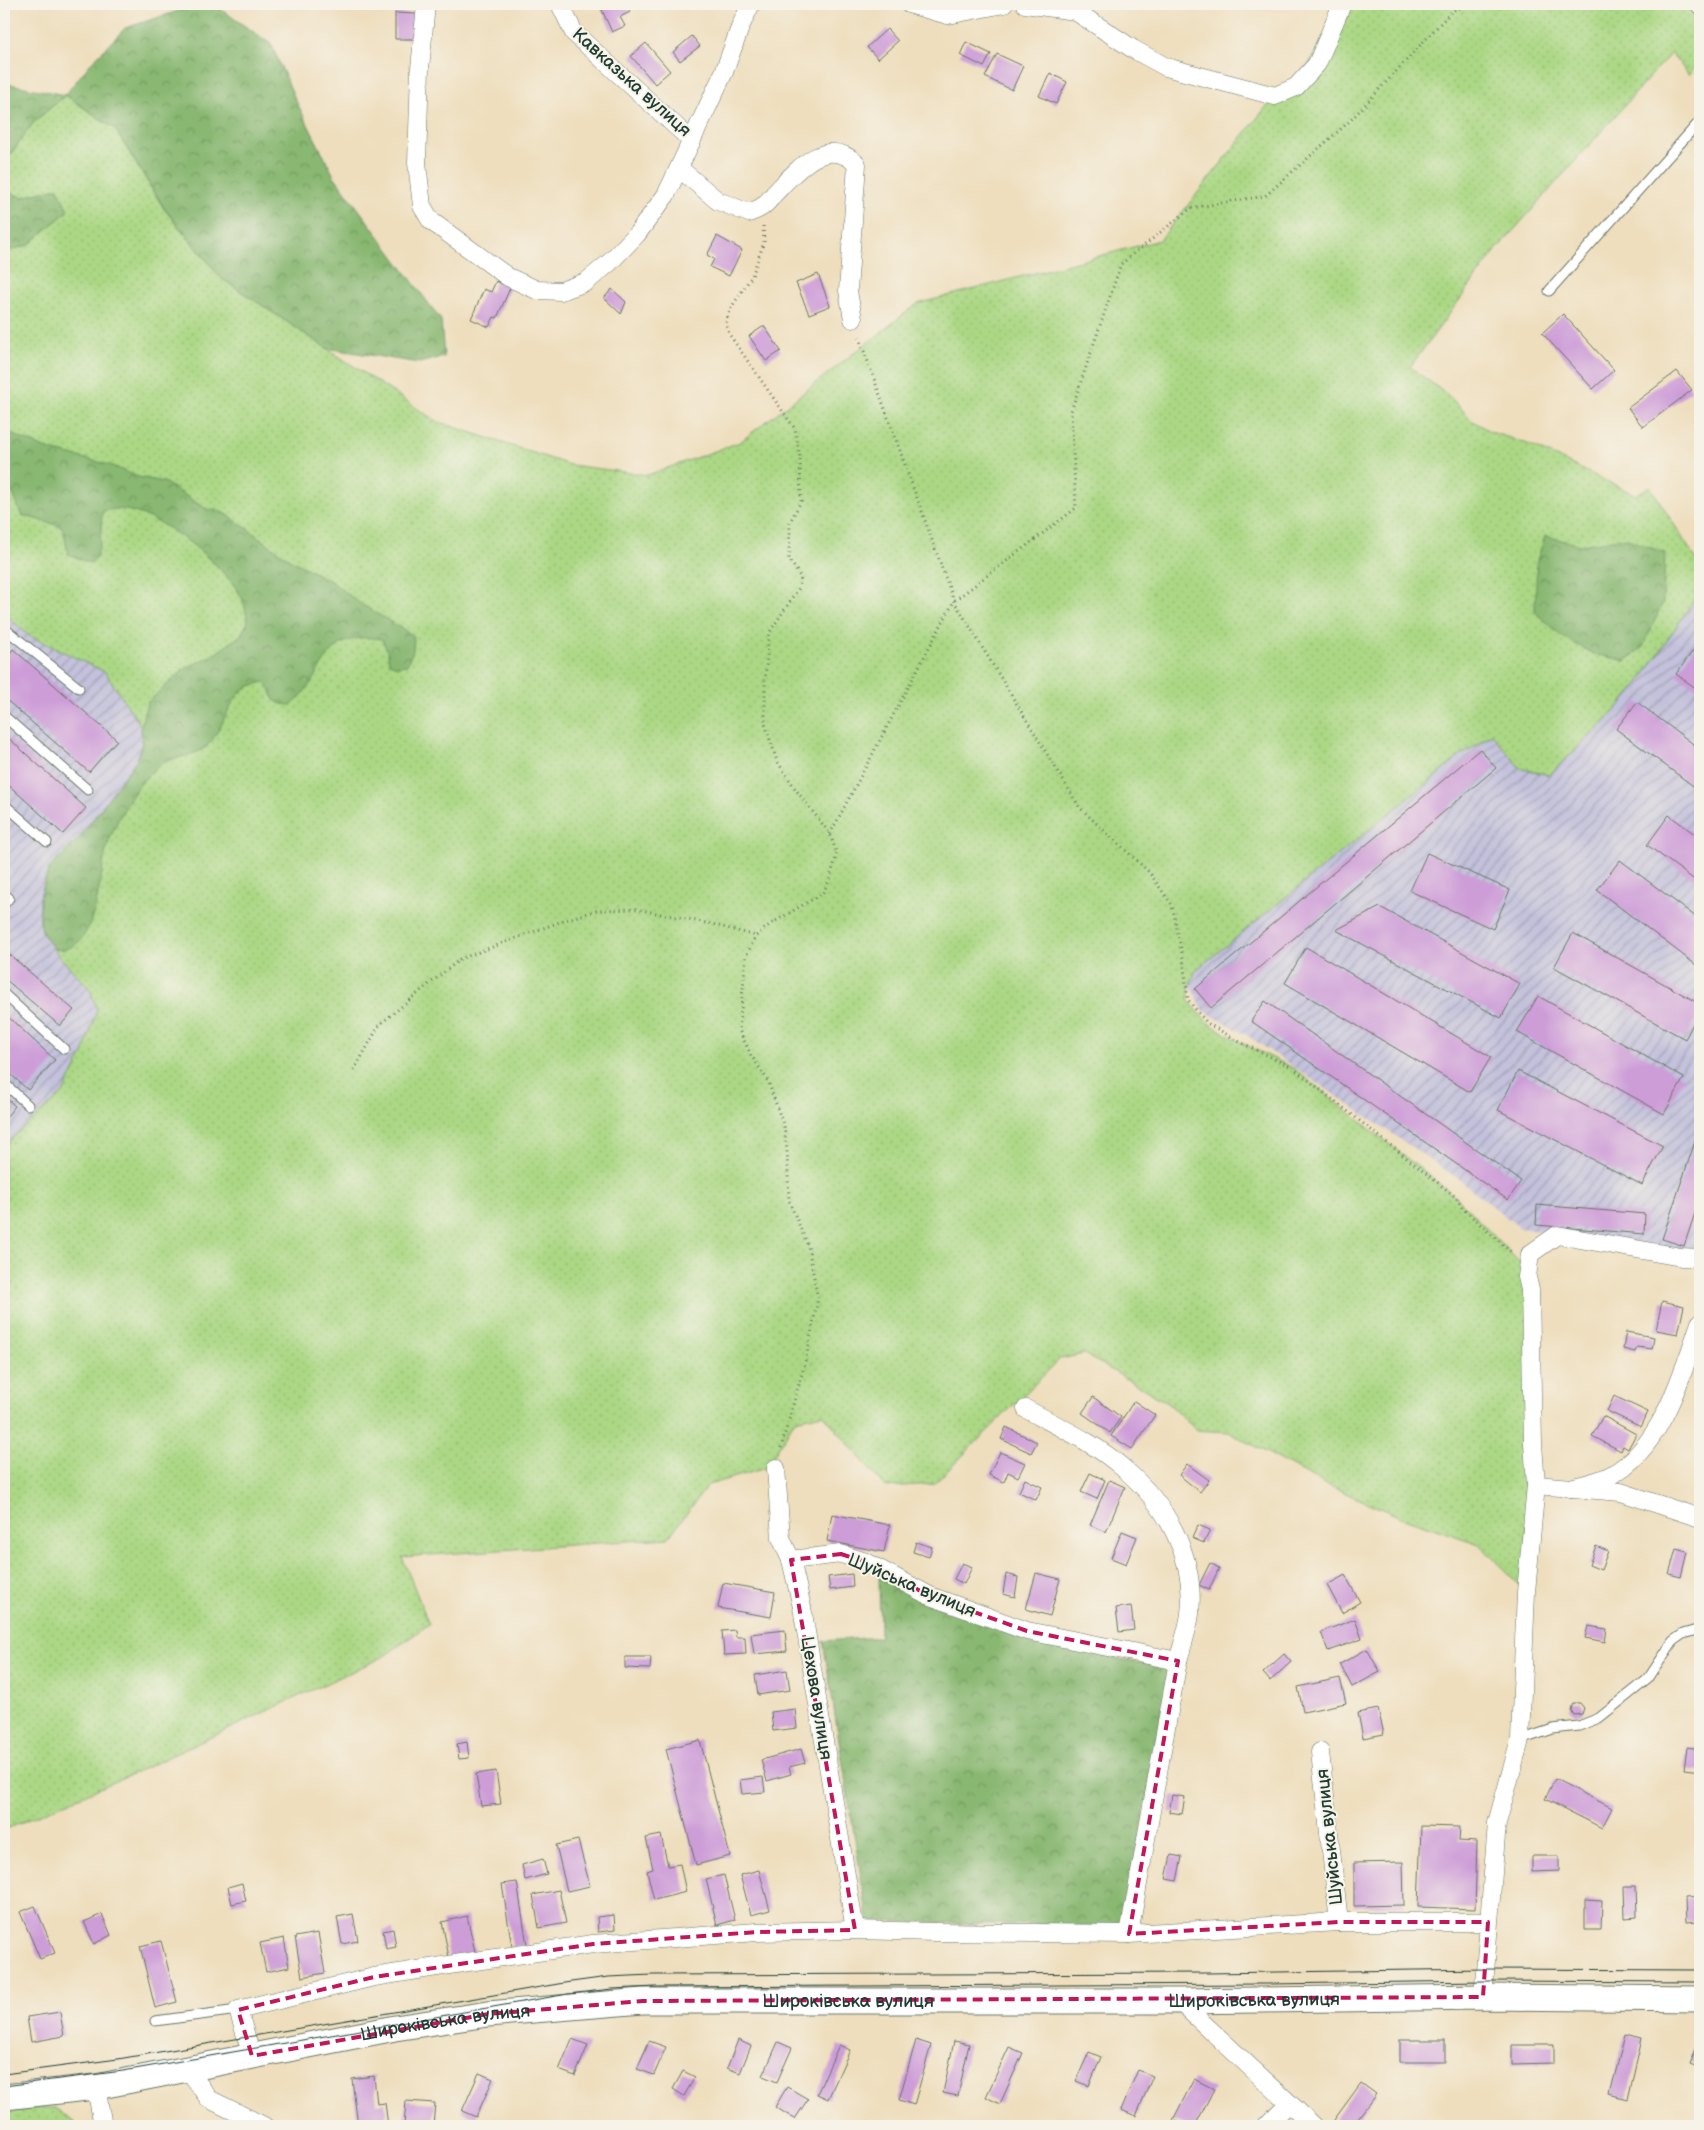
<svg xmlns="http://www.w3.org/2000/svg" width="1704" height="2130" viewBox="0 0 1704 2130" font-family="'Balsamiq Sans',sans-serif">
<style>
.industrial{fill:url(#industrial-furrows)}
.grass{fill:url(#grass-dots);stroke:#668a5c}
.forest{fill:url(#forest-crowns);stroke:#547a53}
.building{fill:#cd9dd8}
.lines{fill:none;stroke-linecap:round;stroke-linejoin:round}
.service-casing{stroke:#677564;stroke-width:11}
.minor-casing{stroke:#677564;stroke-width:19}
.secondary-casing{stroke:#677564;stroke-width:27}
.path{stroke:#677564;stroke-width:3;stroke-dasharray:1 4;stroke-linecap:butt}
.service{stroke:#fff;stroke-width:9}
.minor{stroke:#fff;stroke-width:18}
.secondary{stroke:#fff;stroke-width:25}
.tram{stroke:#1f3d34;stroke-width:1}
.marked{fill:none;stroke:#c2185b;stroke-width:4;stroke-dasharray:10 6;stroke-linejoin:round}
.labels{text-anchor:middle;stroke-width:4;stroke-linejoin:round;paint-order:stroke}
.street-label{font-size:18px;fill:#1f3d34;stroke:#f7f3e8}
</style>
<defs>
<pattern id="industrial-furrows" width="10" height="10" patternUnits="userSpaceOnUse" patternTransform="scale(1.25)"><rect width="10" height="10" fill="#c3c1db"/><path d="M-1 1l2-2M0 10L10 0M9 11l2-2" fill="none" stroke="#9e9eb2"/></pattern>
<pattern id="grass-dots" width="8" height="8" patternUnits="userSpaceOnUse" patternTransform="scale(1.25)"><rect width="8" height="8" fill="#acd885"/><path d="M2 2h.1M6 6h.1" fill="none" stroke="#94ba73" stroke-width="1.8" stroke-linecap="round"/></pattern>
<pattern id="forest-crowns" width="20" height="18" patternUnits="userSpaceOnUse" patternTransform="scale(1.25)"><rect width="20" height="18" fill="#89b872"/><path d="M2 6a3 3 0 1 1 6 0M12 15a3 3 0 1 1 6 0" fill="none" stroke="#6f975e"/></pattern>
</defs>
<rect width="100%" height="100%" fill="#f7f3e8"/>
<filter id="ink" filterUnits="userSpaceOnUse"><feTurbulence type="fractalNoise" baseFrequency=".02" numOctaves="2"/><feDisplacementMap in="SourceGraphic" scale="10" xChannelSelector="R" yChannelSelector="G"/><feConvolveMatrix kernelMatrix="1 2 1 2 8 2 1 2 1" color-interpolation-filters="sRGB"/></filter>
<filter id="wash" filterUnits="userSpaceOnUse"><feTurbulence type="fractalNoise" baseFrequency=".0096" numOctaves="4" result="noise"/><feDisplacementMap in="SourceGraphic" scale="20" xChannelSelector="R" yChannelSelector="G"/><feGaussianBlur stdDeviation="1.12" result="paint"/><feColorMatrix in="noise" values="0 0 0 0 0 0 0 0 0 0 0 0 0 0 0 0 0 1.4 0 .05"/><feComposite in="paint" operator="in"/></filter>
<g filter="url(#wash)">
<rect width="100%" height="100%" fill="#eedebd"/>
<g class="industrial">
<path d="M1700,591v667l-180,-30 -61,-49 -211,-143 -44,-25 -14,-26 6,-15 263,-213 33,-24 28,35 57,-19 31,-30 31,-36z"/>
<path d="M4,613l24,22 77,37 36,54 1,17 -5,16 -56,77 -32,32 -6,66 16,22 31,33 7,21 -14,44 -20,39 -53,47 -6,9z"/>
</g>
<g class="grass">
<path d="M1342,4l358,1v55l-11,15 -18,-22 -174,196 -87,118 39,29 24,25 18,11 37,12 108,51 14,-9 50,80v25l-61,92 -31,36 -59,56 -29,-7 -28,-34 -33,23 -263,213 -6,15 -2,15 20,23 32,19 53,26 164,130 63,65 10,27 -4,302 -47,-48 -81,-28 -75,-33 -94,-51 -33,-2 -28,-27 -84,-49 -24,5 -126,125 -49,3 -62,-73 -28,6 -29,48 -58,17 -40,53 -266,19 27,67 -46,33 -249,116 -130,57v-681l6,-9 53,-47 20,-39 14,-44 -7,-21 -31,-33 -16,-22 -3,-13v-24l9,-29 32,-32 56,-77 5,-16 -1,-17 -36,-54 -77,-37 -24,-22v-361l24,-7 29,-57 -34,9 -19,-6v-28l30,-41 31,-27 50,34 49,80 57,69 215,143 134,44 78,10 92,-33 177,-138 243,-64 115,-144 21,-9z"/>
<path d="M37,2108h18l24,18h-75v-13z"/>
</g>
<g class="forest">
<path d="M200,4h13l58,40 25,57 38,75 107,144 3,37 -25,6 -93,-15 -105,-70 -56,-69 -50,-80 -49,-34 -32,27 -30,41v-80l61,12 26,-32 34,-35z"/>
<path d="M58,188l10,23 -40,34 -24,7v-61l19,6z"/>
<path d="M4,431l43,18 63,16 28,12 26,5 44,28h8l12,5 61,44 43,23 29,22 53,32 -1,14 -6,15 -10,1 -8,-3 -1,-10 -6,-14c-62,-9 -55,36 -90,66l-11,-1 -7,-4 -4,-12 -6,-6c-6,2 -13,3 -18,6 -16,9 -23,41 -38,57 -10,11 -32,11 -45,18 -23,12 -47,57 -55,81 -10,27 -8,113 -54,105l-11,-15 -3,-13v-24l9,-29 32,-32 56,-77 5,-16 -1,-17 6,-23 37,-34 29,-14 27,-19 8,-14c-2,-8 -3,-19 -7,-26 -18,-33 -85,-86 -123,-87 -4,0 -10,1 -15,2 -4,15 1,44 -13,52l-22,-9 -4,-22 -4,-6 -39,-11 -8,-22 -9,-8z"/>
<path d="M1545,536l36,9 44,-7 40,15 -2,49 -20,45 -17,14 -32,-7 -33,-18 -26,-24 2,-51z"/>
<path d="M879,1576l148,64 143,29 -46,258 -256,-6 -45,-280 57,-4z"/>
</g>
<g id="blocks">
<g class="building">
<path d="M605,4h21l4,8 -10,5 5,9 -13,6 -12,-26z"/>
<path d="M395,13l22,1 -1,25h-21z"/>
<path d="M887,29l11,12 -20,18 -11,-12z"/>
<path d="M692,36l8,10 -20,15 -7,-9z"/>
<path d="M966,42l25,12 -7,13 -24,-12z"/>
<path d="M646,43l24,28 -15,13 -24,-28z"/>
<path d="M997,54l26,12 -11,24 -27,-13z"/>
<path d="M1050,73l17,9 -11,22 -17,-8z"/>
<path d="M717,236l25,14 -13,26 -19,-9 4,-8 -7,-4z"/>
<path d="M818,274l12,32 -21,8 -13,-31z"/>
<path d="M496,281l14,7 -13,30 -3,-1 -5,10 -18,-8 13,-30 7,3z"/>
<path d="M612,289l14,13 -5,12 -17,-16z"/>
<path d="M1563,314l51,56 -21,19 -51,-56z"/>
<path d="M764,326l17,25 -15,10 -17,-25z"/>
<path d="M1677,371l15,19 -49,37 -15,-19z"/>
<path d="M1695,648l5,4v39l-24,-17z"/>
<path d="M13,649l104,91 -28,32 -85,-74v-37z"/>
<path d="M1637,702l63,47v42l-84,-62z"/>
<path d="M4,734l82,74 -23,26 -59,-53z"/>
<path d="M1480,749l16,19 -285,240 -16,-19z"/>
<path d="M1669,815l31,23v46l-53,-39z"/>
<path d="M1427,853l83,37 -17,39 -83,-38z"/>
<path d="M1620,860l80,60v48l-103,-78z"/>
<path d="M1380,907l140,77 -19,34 -165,-88z"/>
<path d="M1573,933l127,71v7l-15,28 -131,-72z"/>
<path d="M1306,947l185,110 -21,35 -185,-109z"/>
<path d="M4,950l70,60 -14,16 -56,-48z"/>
<path d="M1538,996l146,82 -20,36 -147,-82z"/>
<path d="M1265,1001l256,180 -13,19 -257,-179z"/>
<path d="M4,1013l51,47 -27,30 -24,-22z"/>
<path d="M1518,1071l145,75 -21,39 -144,-75z"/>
<path d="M4,1096l11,10 -11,14z"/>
<path d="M1700,1127v71l-16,48 -22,-7z"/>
<path d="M1537,1205l108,9 -1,20 -108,-9z"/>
<path d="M1662,1301l22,5 -6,28 -22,-4z"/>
<path d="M1626,1332l28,5 -2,12 -15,-2 -2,5 -12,-3z"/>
<path d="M1614,1396l34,16 -7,15 -34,-16z"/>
<path d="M1093,1397l28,20 -11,16 -28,-20z"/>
<path d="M1134,1401l21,14 -23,34 -21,-13z"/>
<path d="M1603,1416l33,18 -8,15 -5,-3 -2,5 -29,-15z"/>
<path d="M1006,1427l31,15 -6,11 -30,-14z"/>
<path d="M1000,1452l25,11 -7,14 -10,-5 -4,10 -15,-7z"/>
<path d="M1187,1464l22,16 -9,12 -21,-17z"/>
<path d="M1090,1473l15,7 -8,19 -16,-7z"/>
<path d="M1025,1479l17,8 -6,13 -17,-8z"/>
<path d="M1109,1480l16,7 -19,45 -16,-7z"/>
<path d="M832,1514l58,11 -6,27 -57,-11z"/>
<path d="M1198,1525l12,5 -6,13 -12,-5z"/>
<path d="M1122,1531l15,6 -11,27 -15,-6z"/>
<path d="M916,1542l16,5 -3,10 -16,-5z"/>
<path d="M1596,1546l12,5 -7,19 -12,-5z"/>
<path d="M1676,1549l11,3 -6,25 -12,-3z"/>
<path d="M962,1563l10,4 -8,17 -10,-5z"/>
<path d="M1210,1563l9,5 -10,22 -10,-5z"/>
<path d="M1036,1573l24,6 -10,37 -24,-7z"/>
<path d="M852,1574l1,13 -23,3 -2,-13z"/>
<path d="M1006,1574l12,3 -3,20 -12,-3z"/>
<path d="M1345,1575l15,27 -18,11 -15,-28z"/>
<path d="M723,1583l52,9 -4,25 -53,-9z"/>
<path d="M1131,1606l3,24 -15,2 -3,-24z"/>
<path d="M1355,1619l7,20 -34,12 -7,-19z"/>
<path d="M1588,1626l19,3 -2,13 -20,-4z"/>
<path d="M735,1630l1,7h9l1,17 -22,1 -2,-24z"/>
<path d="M785,1630l2,21 -33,3 -3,-20z"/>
<path d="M1367,1649l13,23 -28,15 -12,-23z"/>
<path d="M1284,1654l7,8 -21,19 -7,-8z"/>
<path d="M625,1657h26l-1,12 -25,-1z"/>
<path d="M787,1670l3,20 -32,5 -3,-20z"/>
<path d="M1340,1678l6,25 -43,9 -5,-25z"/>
<path d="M1573,1703h7l4,5 -2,6 -8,1 -3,-5z"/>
<path d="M795,1709l2,19 -24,3 -2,-19z"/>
<path d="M1378,1709l6,25 -21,4 -5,-25z"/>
<path d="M700,1740l30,116 -34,9 -30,-116z"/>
<path d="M467,1742l2,16 -10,1 -2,-15z"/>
<path d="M1687,1747l13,2v22l-16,-2z"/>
<path d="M801,1749l4,14 -16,4 2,7 -24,7 -6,-21z"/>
<path d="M496,1771l5,33 -20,2 -5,-32z"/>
<path d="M763,1777l2,15 -23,2 -2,-14z"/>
<path d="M1555,1779l57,29 -10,20 -57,-29z"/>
<path d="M1172,1795l13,2 -3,17 -13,-2z"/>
<path d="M1421,1826l39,1 -1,14 18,1 -2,67 -57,-2z"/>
<path d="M661,1835l7,31 12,-2 6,28 -32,8 -7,-29 6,-2 -7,-31z"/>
<path d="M578,1840l12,46 -23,5 -11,-46z"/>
<path d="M1171,1855l11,2 -5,24 -11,-2z"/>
<path d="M1532,1856h27v15l-27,1z"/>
<path d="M543,1859l4,15 -22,6 -3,-15z"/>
<path d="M1403,1862l1,43 -50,1v-43z"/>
<path d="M759,1870l11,40 -19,5 -11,-40z"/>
<path d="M724,1875l11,45 -18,5 -11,-46z"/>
<path d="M517,1882l10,63 -15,2 -10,-63z"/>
<path d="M242,1883l4,18 -14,3 -4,-17z"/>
<path d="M1624,1886h12l1,31 -12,1z"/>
<path d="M559,1890l7,33 -27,5 -6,-33z"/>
<path d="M1700,1897v24l-14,1 -1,-24z"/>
<path d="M1585,1900l17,1 -1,29h-16z"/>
<path d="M35,1906l20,47 -15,6 -20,-47z"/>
<path d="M102,1914l9,21 -17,9 -10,-22z"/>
<path d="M353,1914l5,27 -16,3 -5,-27z"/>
<path d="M614,1915l1,15 -17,2 -1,-15z"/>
<path d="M467,1916l9,40 -26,6 -8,-40z"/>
<path d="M393,1929l3,18 -10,2 -3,-18z"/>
<path d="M318,1933l7,40 -23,4 -7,-40z"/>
<path d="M284,1938l5,29 -23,5 -6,-29z"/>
<path d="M161,1941l16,61 -22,6 -15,-62z"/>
<path d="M60,2012l4,24 -33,6 -4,-25z"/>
<path d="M1625,2035l17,4 -14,60 -18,-5z"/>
<path d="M1700,2038v28l-10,-4z"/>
<path d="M572,2039l16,6 -13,31 -16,-6z"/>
<path d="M738,2040l13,6 -11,27 -13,-5z"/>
<path d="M916,2040l15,5 -17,60 -15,-5z"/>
<rect x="1400" y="2040" width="45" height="22"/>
<path d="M649,2041l17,6 -12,28 -17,-6z"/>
<path d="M954,2041l15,3 -11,52 -15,-3z"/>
<path d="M778,2042l14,6 -15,34 -14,-6z"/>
<path d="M839,2045l11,5 -22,49 -11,-5z"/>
<path d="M1512,2045h42v18l-42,1z"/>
<path d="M1009,2047l14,6 -23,51 -14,-7z"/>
<path d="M1089,2052l12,5 -12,29 -13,-5z"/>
<path d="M1138,2070l15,6 -17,40 -15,-6z"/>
<path d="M683,2071l12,6 -11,19 -11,-7z"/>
<path d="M479,2073l14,6 -17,38 -14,-6z"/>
<path d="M374,2076l3,28 8,-1 3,23h-30l-6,-47z"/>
<path d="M1194,2079l20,10 -19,37h-8l-14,-6z"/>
<path d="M1361,2083l15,11 -24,32h-9l-9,-6z"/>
<path d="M787,2087l21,12 -13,20 -20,-12z"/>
<path d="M406,2101l29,2 -2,23h-29z"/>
</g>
</g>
</g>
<g filter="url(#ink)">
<use href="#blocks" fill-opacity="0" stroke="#677564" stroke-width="1"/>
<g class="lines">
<g class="service-casing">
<g id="service">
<path d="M1549,291l151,-170"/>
<path d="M4,628l75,60"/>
<path d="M4,716l84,74"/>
<path d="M4,804l43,38"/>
<path d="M4,894l5,4 -5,6"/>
<path d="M4,994l60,55"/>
<path d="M4,1083l24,22"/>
<path d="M1520,1740l33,-11 26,-3 20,-8 49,-39 25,-38 10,-7 17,-5"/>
<path d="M155,2021l83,-11"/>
</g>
</g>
<g class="minor-casing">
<g id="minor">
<path d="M426,4l-6,65 -3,94 5,43 9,15 77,56 29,13 24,1 25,-9 23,-19 28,-29 29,-39 58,-123 17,-47 10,-21"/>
<path d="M560,4l14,29 118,108"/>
<path d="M909,4l39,11 56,-11"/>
<path d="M1025,4l50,7 58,38 33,18 109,29 21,-9 21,-23 25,-60"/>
<path d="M1700,4v1"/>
<path d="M680,169l38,32 31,12c4,-2 8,-3 11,-5 6,-3 10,-9 14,-14 22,-23 52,-60 83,-30l-9,127 5,28"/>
<path d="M1026,1409c33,18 69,34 97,59 43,36 73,88 67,146 -2,15 -8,32 -12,47"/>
<path d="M776,1468l5,70 10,22 11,47 53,323"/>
<path d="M1536,1485l85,7 79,26"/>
<path d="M1571,1488c12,-4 28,-6 40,-13 51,-27 71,-101 89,-152"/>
<path d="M791,1560l50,-6 25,8 64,34 97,35 151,30 -49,273"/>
<path d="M1320,1752l19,170"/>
<path d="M1483,1997l14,-174 23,-83 6,-148 10,-107 -3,-41 -3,-154 -3,-13 3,-23 27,-19 124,22 19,1"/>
<path d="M1179,2001l135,125"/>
<path d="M252,2056l-14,-46 136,-33 94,-15 125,-18 164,-12 98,-2 81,2 193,2 210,-12h149"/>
<path d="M188,2069l21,30 55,27"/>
<path d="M96,2087l7,39"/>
<path d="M1266,2126l23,-23"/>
</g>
</g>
<g class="secondary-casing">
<g id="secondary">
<path id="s1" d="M4,2097l92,-10 299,-59 93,-14 155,-13h536l304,-4 217,2"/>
</g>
</g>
<g class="path">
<path d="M763,226l1,16 -12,34 -23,35 -3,12 3,11 66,95 5,29 1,43 -11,21 -1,37 12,19 -2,10 -30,45 -4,47v44l12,37 20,30 33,43 7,20 -8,27 -6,12 -54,32 -13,11 -10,20 -7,74 12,25 17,26 16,46 3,23 2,51 19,45 10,53 -13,64 -25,88"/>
<path d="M859,337l95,264 126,207 69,64 23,33 11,53 5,42 19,23 33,19 53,26 164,130 5,10 50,45"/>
<path d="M830,834l124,-233 122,-93 -5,-97 50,-147 70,-56 74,-12 86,-76 101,-109 18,-7"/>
<path d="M354,1070l26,-46 80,-65 105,-39 33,-10 38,-1 76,15 44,12"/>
</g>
<use href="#service" class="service"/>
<use href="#minor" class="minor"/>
<use href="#secondary" class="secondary"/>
<g class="tram">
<path d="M4,2074l114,-15 446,-76 44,-6 44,-2 556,-2 277,-4 215,1"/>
<path d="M4,2086l119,-15 445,-77 44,-5 44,-2 613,-3 215,-3 216,1"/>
</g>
</g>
</g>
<path class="marked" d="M841,1554l25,8 64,34 97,35 151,30 -49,273 210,-12h149l-5,75 -840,4 -155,13 -236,42 -14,-46 136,-33 219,-33 164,-12 98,-2 -64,-370z"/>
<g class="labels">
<g class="street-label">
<text transform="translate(632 82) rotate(42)" y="6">Кавказька вулиця</text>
<text transform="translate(912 1585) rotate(23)" y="6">Шуйська вулиця</text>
<text transform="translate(817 1698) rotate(81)" y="6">Цехова вулиця</text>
<text transform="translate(1329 1837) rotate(-96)" y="6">Шуйська вулиця</text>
<text dy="6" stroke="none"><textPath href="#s1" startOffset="852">Широківська вулиця</textPath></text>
<text dy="6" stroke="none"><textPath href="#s1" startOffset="1258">Широківська вулиця</textPath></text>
<text dy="6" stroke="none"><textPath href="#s1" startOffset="448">Широківська вулиця</textPath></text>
</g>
</g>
<rect width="1704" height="2130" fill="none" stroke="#f7f3e8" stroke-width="20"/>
</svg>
